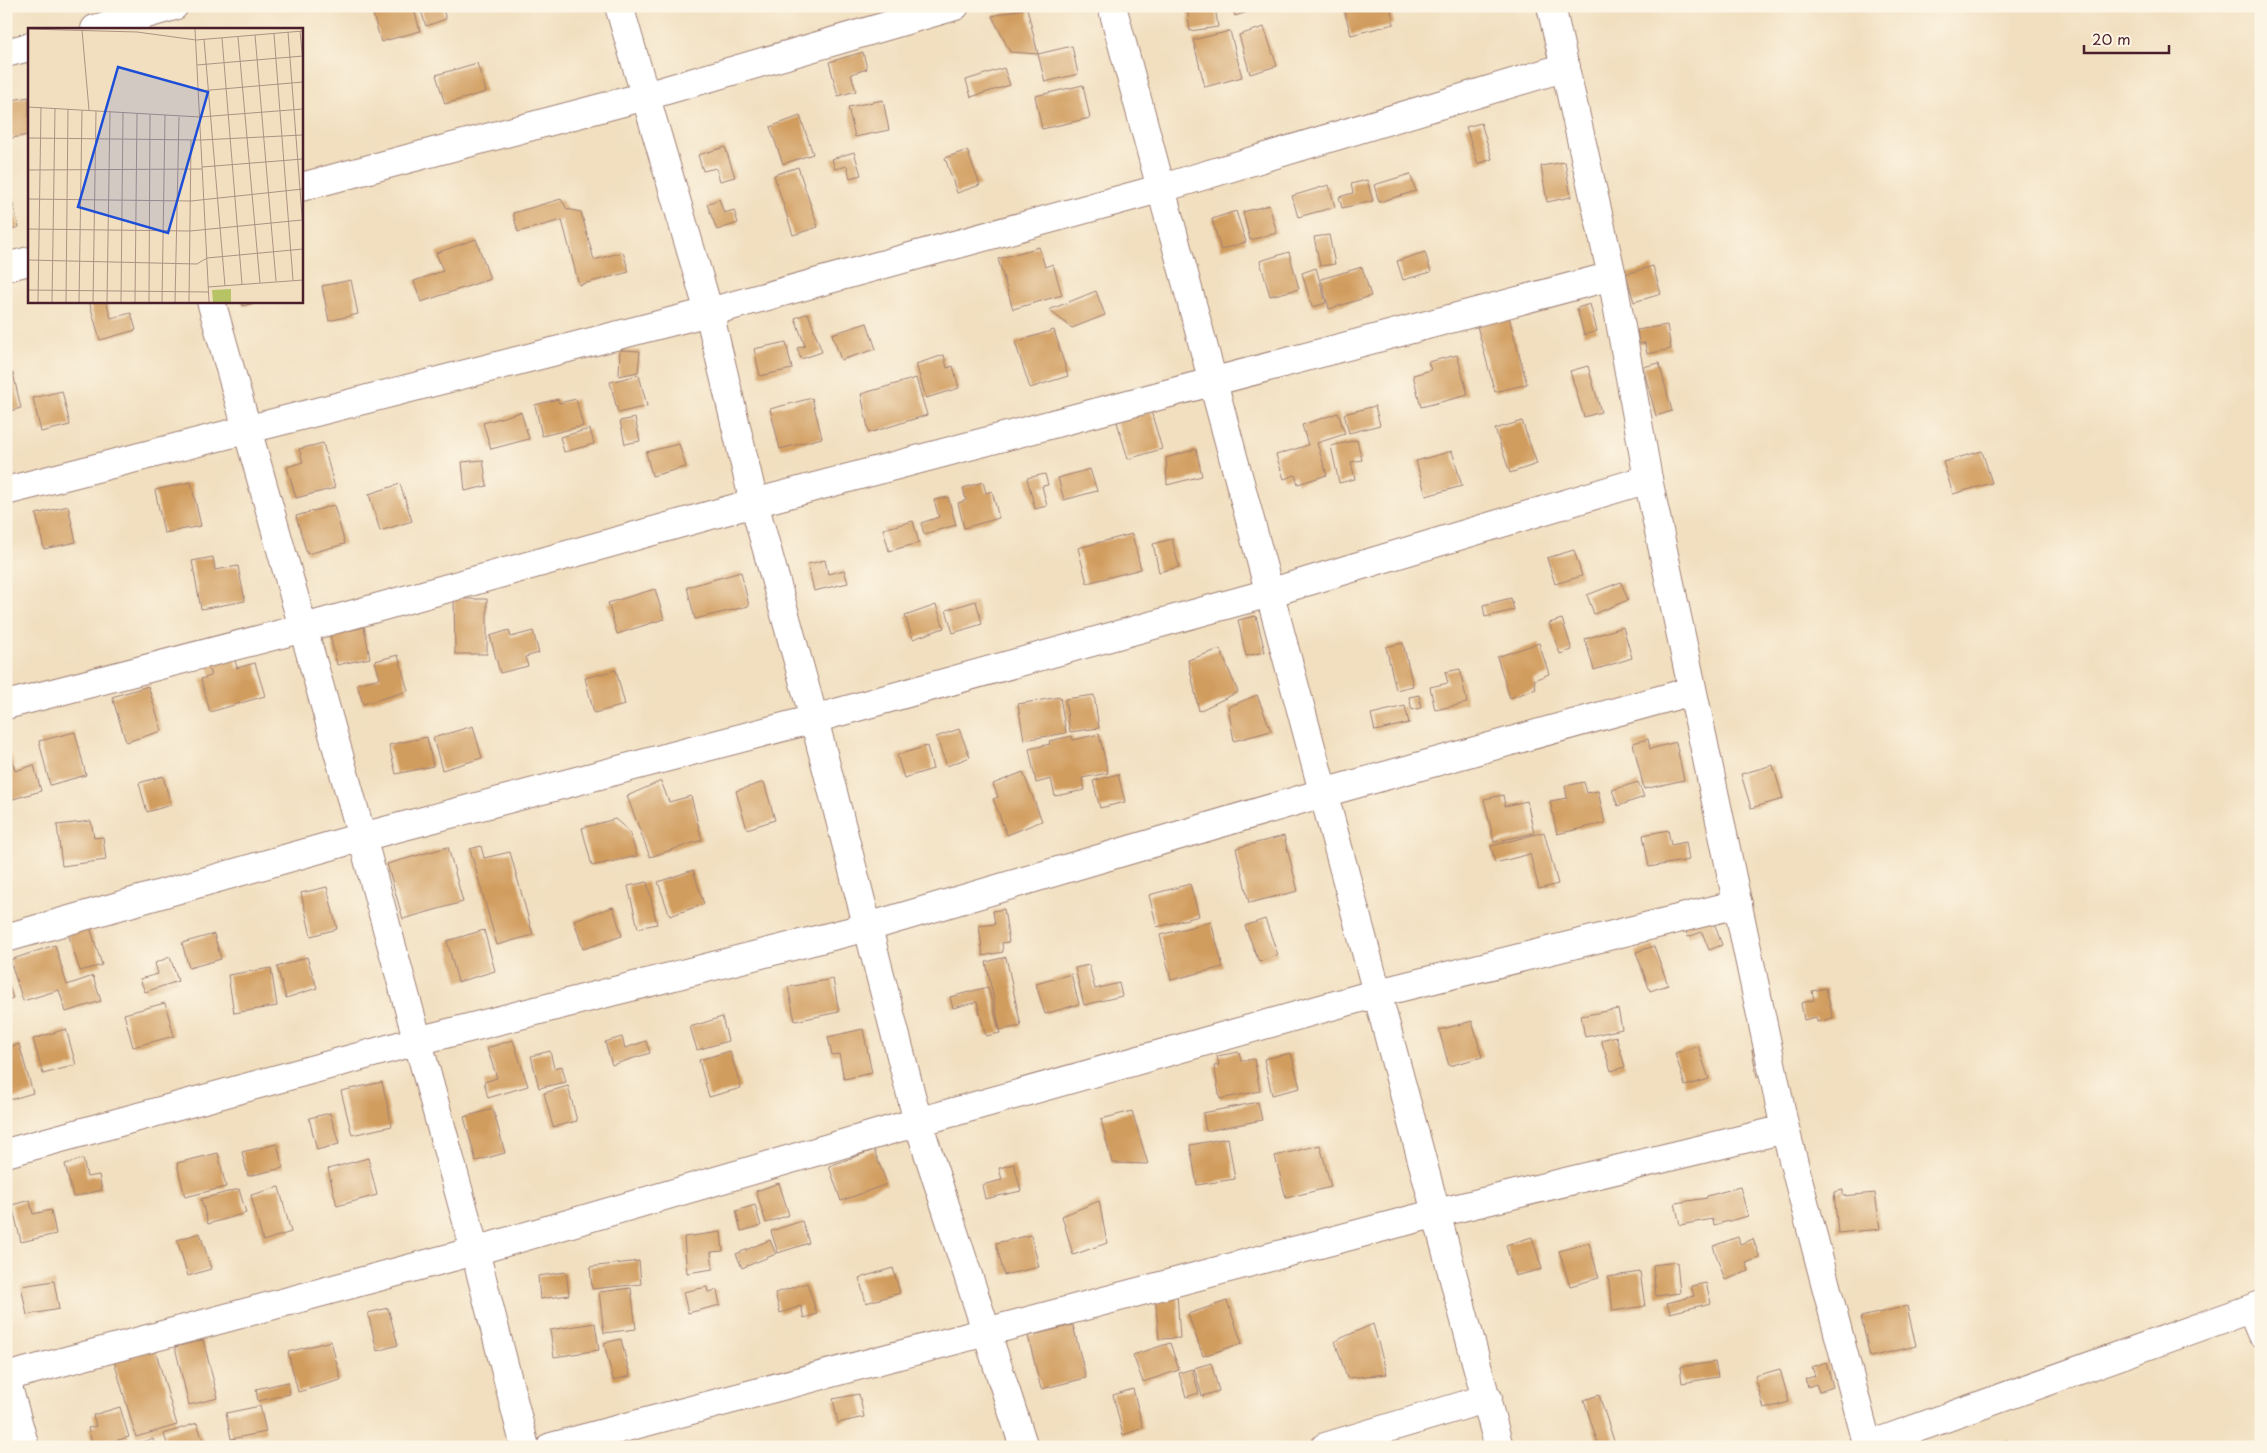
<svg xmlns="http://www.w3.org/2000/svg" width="2267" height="1453" viewBox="0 0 2267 1453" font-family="'Playpen Sans',sans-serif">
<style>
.building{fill:#d19d5e}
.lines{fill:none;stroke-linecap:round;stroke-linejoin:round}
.minor-casing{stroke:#9e7f75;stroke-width:30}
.minor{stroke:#fff;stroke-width:28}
.inset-road{fill:none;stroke:#ae9284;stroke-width:1}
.view{fill:#1d4ed8;fill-opacity:0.15;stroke:#1d4ed8;stroke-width:2.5}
.inset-edge{fill:none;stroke:#4a1f2b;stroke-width:2.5}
</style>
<rect width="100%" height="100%" fill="#fcf5e5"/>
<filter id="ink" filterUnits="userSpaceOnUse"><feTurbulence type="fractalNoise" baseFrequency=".02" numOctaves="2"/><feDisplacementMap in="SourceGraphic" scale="10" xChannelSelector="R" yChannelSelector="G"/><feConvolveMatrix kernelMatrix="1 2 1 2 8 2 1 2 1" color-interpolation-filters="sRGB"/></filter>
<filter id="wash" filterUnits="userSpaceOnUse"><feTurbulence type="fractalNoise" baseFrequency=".0096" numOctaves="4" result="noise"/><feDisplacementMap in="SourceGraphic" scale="20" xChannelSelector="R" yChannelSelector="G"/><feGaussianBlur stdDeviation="1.12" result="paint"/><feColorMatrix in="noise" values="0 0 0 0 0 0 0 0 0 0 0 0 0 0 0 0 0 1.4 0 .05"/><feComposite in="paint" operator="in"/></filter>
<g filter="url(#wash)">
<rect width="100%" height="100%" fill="#f1dfbf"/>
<g id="blocks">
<g class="building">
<path d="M390,6h23l7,25 -39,11 -9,-31z"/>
<path d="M435,6h7l4,13 -20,7 -5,-15z"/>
<path d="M1187,6h28l3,21 -28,4z"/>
<path d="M1232,6h31v1l-28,9z"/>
<path d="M1343,6h47l4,18 -43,11z"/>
<path d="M1027,8l11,46 -28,-2 -18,-36z"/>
<path d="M1264,27l13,39 -27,8 -11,-39z"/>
<path d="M1230,31l12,46 -37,10 -12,-47z"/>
<path d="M1072,46l6,28 -33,8 -7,-28z"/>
<path d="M863,52l4,17 -16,5 5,17 -18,5 -9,-34z"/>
<path d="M477,63l9,29 -41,12 -9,-29z"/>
<path d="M1004,68l6,17 -39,12 -5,-17z"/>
<path d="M1083,85l7,33 -48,11 -7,-33z"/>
<path d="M29,97v38l-23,4v-38z"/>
<path d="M883,100l6,30 -34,7 -7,-30z"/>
<path d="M800,116l13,38 -30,10 -13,-37z"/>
<path d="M1481,123l11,36 -14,5 -12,-37z"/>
<path d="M725,147l10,30 -15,4 -4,-13 -13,3 -5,-16z"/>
<path d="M967,150l13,35 -23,8 -12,-35z"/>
<path d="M854,152l7,23 -11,3 -3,-12 -12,3 -3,-10z"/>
<path d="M1565,162l6,35 -24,5 -6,-36z"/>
<path d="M798,167l20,60 -25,8 -19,-60z"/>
<path d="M1410,174l6,17 -37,11 -5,-17z"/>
<path d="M6,179l13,48 -13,4z"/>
<path d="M1367,180l6,21 -31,7 -3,-11 14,-4 -2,-9z"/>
<path d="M1329,185l6,22 -37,10 -6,-21z"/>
<path d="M561,199l6,10 14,3 13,48 29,-8 6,20 -50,13 -17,-65 -44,12 -5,-19z"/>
<path d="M719,199l5,14 10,-3 4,13 -21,7 -10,-26z"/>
<path d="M1269,205l8,28 -27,7 -7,-28z"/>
<path d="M1236,211l10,31 -25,8 -9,-31z"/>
<path d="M1329,235l6,29 -15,2 -6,-29z"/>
<path d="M476,239l14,40 -69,23 -7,-21 29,-10 -7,-18z"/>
<path d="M1039,247l6,20 8,-3 9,31 -49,14 -15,-50z"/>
<path d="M1289,252l10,37 -29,7 -10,-35z"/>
<path d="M1425,252l6,20 -28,8 -6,-19z"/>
<path d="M1653,266l8,28 -27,8 -8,-28z"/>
<path d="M1362,267l9,29 -42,13 -8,-30z"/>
<path d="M1316,268l10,35 -14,4 -10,-34z"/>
<path d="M351,280l7,34 -29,7 -7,-35z"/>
<path d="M1096,291l9,24 -33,13 -23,-18z"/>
<path d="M89,301h17l5,17 20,-5 5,17 -36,10z"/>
<path d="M242,301h16v1l-15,4z"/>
<path d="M1590,304l7,27 -13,4 -7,-27z"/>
<path d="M808,313l14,39 -21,7 -4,-11 8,-2 -10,-28z"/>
<path d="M1509,317l18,67 -32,8 -18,-66z"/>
<path d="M867,323l9,26 -35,11 -9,-26z"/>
<path d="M1667,325l4,24 -24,5 -2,-11 -6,1 -2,-14z"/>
<path d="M1054,330l14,46 -38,12 -15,-46z"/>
<path d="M786,342l6,27 -32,7 -6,-27z"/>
<path d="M620,350l20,1 -2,21 -19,4z"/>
<path d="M944,355l3,13 6,-2 6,22 -33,10 -10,-34z"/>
<path d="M1457,355l11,40 -47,12 -8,-32 18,-5 -3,-8z"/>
<path d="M1659,363l13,48 -16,5 -13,-49z"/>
<path d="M1588,366l13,46 -17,5 -14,-46z"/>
<path d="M13,373l8,35 -15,4v-37z"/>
<path d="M639,375l8,31 -29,7 -8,-31z"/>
<path d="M916,378l11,37 -58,18 -8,-39z"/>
<path d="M62,391l8,34 -29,7 -8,-34z"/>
<path d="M812,398l10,40 -42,11 -10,-40z"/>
<path d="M558,399l1,4 17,-4 7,27 -41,10 -7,-31z"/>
<path d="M1375,406l5,19 -31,8 -5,-19z"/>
<path d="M1151,411l11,38 -34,10 -11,-37z"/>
<path d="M521,412l8,27 -38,10 -8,-26z"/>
<path d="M1338,413l7,21 -28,9 10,32 -29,9 -3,-9 -11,4 -8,-24 32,-10 -6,-20z"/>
<path d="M635,418l5,23 -15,3 -5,-23z"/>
<path d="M1522,421l15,43 -27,9 -15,-44z"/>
<path d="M590,429l4,15 -30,8 -4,-15z"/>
<path d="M1357,440l5,20 -11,2 4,17 -16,4 -8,-37z"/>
<path d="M323,443l12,45 -39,10 -9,-31 16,-5 -4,-13z"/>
<path d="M679,444l7,23 -34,9 -6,-24z"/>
<path d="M1196,449l6,27 -35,9 -1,-27z"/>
<path d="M1452,451l10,35 -36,10 -10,-35z"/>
<path d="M1982,451l10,32 -39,11 -10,-32z"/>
<path d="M483,460l4,26 -22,5 -3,-29z"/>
<path d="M1090,469l7,22 -33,9 -6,-22z"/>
<path d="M1045,474l3,11 -6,1 5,20 -12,3 -8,-31z"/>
<path d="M191,482l10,44 -37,7 -9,-43z"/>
<path d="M983,482l3,11 6,-2 7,27 -35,10 -6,-25 8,-3 -3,-12z"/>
<path d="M400,484l12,37 -32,10 -11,-37z"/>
<path d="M948,497l8,28 -32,9 -3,-11 18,-6 -5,-17z"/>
<path d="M334,505l11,39 -38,10 -11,-38z"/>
<path d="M68,506l8,36 -32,7 -8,-35z"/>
<path d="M913,521l6,22 -30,8 -6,-22z"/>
<path d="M1132,534l9,35 -54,14 -9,-35z"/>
<path d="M1172,539l7,28 -20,5 -6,-28z"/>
<path d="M1574,550l8,26 -27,8 -8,-26z"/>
<path d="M213,557l2,13 23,-4 7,35 -44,8 -9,-48z"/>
<path d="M825,560l3,14 16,-4 4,13 -34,8 -6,-27z"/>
<path d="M741,572l8,34 -54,13 -8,-32z"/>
<path d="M1621,582l7,18 -34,14 -7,-19z"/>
<path d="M655,589l9,30 -47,15 -9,-31z"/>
<path d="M1511,598l3,12 -29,7 -2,-12z"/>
<path d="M454,599h33v55h-32z"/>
<path d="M976,601l6,23 -29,9 -7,-23z"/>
<path d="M936,605l8,23 -31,11 -8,-23z"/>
<path d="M1256,616l9,36 -19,4 -8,-36z"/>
<path d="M1562,619l10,31 -12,4 -11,-31z"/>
<path d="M364,627l6,31 -33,7 -7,-30z"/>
<path d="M1623,627l9,31 -38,12 -9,-31z"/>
<path d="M509,630l2,7 22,-6 6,22 -14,4 3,9 -28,7 -10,-37z"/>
<path d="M1403,643l10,43 -17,4 -10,-43z"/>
<path d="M1539,643l10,31 -15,6 2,9 -26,9 -13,-41z"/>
<path d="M1220,649l18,43 -39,19 -11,-51z"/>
<path d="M398,655l10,36 -45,13 -6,-20 23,-6 -5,-17z"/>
<path d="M234,656l3,12 18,-5 10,33 -55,16 -9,-33 10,-3 -4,-13z"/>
<path d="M1460,669l7,34 -32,7 -5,-23 18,-4 -3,-11z"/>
<path d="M616,670l9,35 -31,8 -9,-35z"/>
<path d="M148,686l14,45 -36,11 -14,-45z"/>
<path d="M1094,695l5,33 -29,4 -5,-33z"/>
<path d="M1257,695l14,36 -37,10 -6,-34z"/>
<path d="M1419,695l2,13 -9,2 -3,-13z"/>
<path d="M1060,697l6,36 -42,7 -6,-36z"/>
<path d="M1405,706l4,17 -34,8 -4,-17z"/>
<path d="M473,726l9,32 -40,12 -9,-32z"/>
<path d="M959,729l11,28 -23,9 -11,-29z"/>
<path d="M75,732l11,43 -36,10 -11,-44z"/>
<path d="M1099,734l9,39 -26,5 3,12 -30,6 -4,-17 -15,4 -7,-34 21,-5 -1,-3 23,-5 1,4z"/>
<path d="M427,737l6,29 -37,8 -7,-29z"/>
<path d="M1648,739l2,10 26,-7 8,38 -40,9 -11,-46z"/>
<path d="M927,746l6,23 -29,9 -7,-23z"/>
<path d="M11,755l4,16 19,-6 7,26 -35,10v-44z"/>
<path d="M1773,765l10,34 -32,9 -10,-34z"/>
<path d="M1023,772l19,49 -35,14 -14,-36 5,-2 -5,-13z"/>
<path d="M1118,774l7,28 -25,6 -7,-27z"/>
<path d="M163,776l8,29 -24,7 -8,-29z"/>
<path d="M661,781l8,21 22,-6 11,44 -52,17 -23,-61z"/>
<path d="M764,782l11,38 -28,9 -11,-38z"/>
<path d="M1584,782l3,11 11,-2 7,32 -48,11 -7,-33 17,-3 -2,-12z"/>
<path d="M1638,782l6,15 -26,9 -6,-16z"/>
<path d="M1503,795l2,11 22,-5 7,32 -40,9 -10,-43z"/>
<path d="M615,819l14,12 8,25 -45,10 -10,-38z"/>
<path d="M91,821l3,17 9,-1 3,23 -44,6 -5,-41z"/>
<path d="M1668,830l3,15 15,-3 3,18 -40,7 -6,-32z"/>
<path d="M1544,832l14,52 -19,5 -9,-35 -35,9 -4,-17z"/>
<path d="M1284,836l14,55 -49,12 -13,-55z"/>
<path d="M481,846l3,12 26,-6 23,83 -36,10 -27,-96z"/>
<path d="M448,847l15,55 -60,17 -16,-55z"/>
<path d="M693,870l11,34 -34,12 -12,-34z"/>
<path d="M647,882l10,42 -19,4 -10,-42z"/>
<path d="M1190,884l9,32 -42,11 -8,-32z"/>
<path d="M327,887l10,42 -26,7 -10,-43z"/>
<path d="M613,907l9,29 -39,13 -9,-29z"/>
<path d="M1004,909l5,33 -7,1 1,9 -20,4 -4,-30 16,-2 -2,-13z"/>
<path d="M1710,912l12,33 -13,5 -7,-18 -14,5 -5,-15z"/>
<path d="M1265,919l13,36 -19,7 -14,-36z"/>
<path d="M1211,922l12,45 -52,13 -11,-45z"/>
<path d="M90,927l12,38 -22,6 -12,-38z"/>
<path d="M484,930l11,41 -37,11 -11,-41z"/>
<path d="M214,934l7,25 -32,9 -7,-25z"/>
<path d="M55,945l12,40 26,-9 8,25 -35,11 -7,-22 -36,11 -13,-41z"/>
<path d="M1654,946l14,39 -18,6 -14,-39z"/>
<path d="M170,957l8,24 -33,11 -5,-13 18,-5 -3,-11z"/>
<path d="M307,957l10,31 -31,10 -9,-31z"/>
<path d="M1006,957l15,69 -21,4 -14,-68z"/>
<path d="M1089,965l6,24 24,-6 3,13 -38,9 -9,-37z"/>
<path d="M271,968l6,38 -43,7 -6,-38z"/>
<path d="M1071,974l8,30 -34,10 -9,-30z"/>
<path d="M6,976l7,22 -7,2z"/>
<path d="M833,979l6,33 -44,9 -7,-34z"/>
<path d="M988,987l12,46 -14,3 -9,-34 -24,6 -3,-11z"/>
<path d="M1826,988l7,30 -16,4 -1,-5 -12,3 -3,-17 13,-3 -2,-9z"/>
<path d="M165,1003l9,33 -41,11 -9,-33z"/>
<path d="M1618,1009l4,20 -37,8 -4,-21z"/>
<path d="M722,1017l6,24 -31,9 -7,-23z"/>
<path d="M1472,1021l10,36 -33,9 -10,-36z"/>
<path d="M66,1029l10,36 -33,9 -10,-35z"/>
<path d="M863,1029l9,44 -28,6 -5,-25 -7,1 -4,-18z"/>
<path d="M1616,1036l9,31 -14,4 -10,-31z"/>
<path d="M622,1037l3,11 21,-7 4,12 -38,12 -7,-23z"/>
<path d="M513,1040l15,46 -40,12 -4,-16 13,-4 -10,-30z"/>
<path d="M19,1044l14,49 -27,8v-53z"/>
<path d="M1698,1046l11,33 -24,7 -10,-33z"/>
<path d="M1768,1047l6,27 -17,3 -5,-27z"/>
<path d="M550,1051l4,17 8,-2 4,16 -27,6 -8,-32z"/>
<path d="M730,1051l11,37 -32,9 -10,-37z"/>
<path d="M1239,1052l2,9 13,-2 6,32 -40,8 -6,-33 5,-1 -2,-9z"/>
<path d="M1291,1053l9,35 -28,7 -8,-36z"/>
<path d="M382,1082l10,44 -40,9 -11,-44z"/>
<path d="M568,1086l9,35 -24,6 -9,-34z"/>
<path d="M1258,1102l4,18 -56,11 -3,-18z"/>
<path d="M493,1109l12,44 -29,8 -12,-44z"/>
<path d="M1132,1111l16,53 -36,-1 -11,-44z"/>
<path d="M330,1113l9,31 -22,6 -8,-32z"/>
<path d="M1228,1138l7,41 -38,6 -7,-40z"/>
<path d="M277,1144l6,24 -35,8 -6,-24z"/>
<path d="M1320,1145l11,42 -45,11 -11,-42z"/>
<path d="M874,1150l13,34 -46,17 -12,-35z"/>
<path d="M218,1153l8,34 -41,10 -8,-34z"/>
<path d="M368,1158l9,37 -40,11 -9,-37z"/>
<path d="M83,1159l4,18 12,-2 3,15 -29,7 -8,-33z"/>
<path d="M1014,1164l7,27 -36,8 -3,-14 20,-5 -3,-12z"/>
<path d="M779,1183l10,32 -23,8 -10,-32z"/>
<path d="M279,1187l12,45 -28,9 -12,-46z"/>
<path d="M1740,1187l8,29 -34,9 -1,-6 -33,6 -5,-22 32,-5v-2z"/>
<path d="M239,1189l7,24 -38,11 -7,-25z"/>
<path d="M1843,1190v6l32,-3 5,36 -42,4 -4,-41z"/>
<path d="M30,1200l3,14 18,-4 5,24 -35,8 -9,-37z"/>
<path d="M1099,1201l8,42 -34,12 -11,-39z"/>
<path d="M755,1205l6,21 -20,5 -5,-20z"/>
<path d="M802,1221l7,22 -31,10 -7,-22z"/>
<path d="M721,1232l2,19 -12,1 2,17 -26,4 -3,-36z"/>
<path d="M200,1233l11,36 -23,7 -11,-36z"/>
<path d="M1031,1235l8,32 -35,8 -8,-32z"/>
<path d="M1532,1237l10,32 -27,7 -9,-31z"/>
<path d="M1738,1237l2,7 13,-5 7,19 -14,5 3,8 -24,9 -12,-34z"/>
<path d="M770,1240l6,14 -34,14 -6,-14z"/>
<path d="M1589,1243l10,35 -29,8 -11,-35z"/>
<path d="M639,1261l2,23 -49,5 -2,-22z"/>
<path d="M1677,1262l3,31 -24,3 -3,-31z"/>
<path d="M893,1268l7,25 -34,10 -7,-25z"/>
<path d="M566,1272l3,23 -29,4 -2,-23z"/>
<path d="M1640,1272l5,34 -32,5 -5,-34z"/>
<path d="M54,1281l5,28 -32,6 -6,-29z"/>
<path d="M807,1283l10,31 -13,4 -3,-12 -21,7 -5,-20z"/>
<path d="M1706,1283l5,20 -41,10 -3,-10 27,-7 -3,-10z"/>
<path d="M707,1287l1,5 9,-2 3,15 -32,8 -5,-21z"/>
<path d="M631,1288l5,41 -32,4 -5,-41z"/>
<path d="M1177,1294l3,44 -21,1 -4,-43z"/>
<path d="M1227,1301l15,42 -39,13 -15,-42z"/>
<path d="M1907,1306l9,40 -46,11 -9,-40z"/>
<path d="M388,1308l10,37 -21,6 -9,-38z"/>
<path d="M595,1323l4,27 -45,7 -4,-27z"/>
<path d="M1373,1324l14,50 -40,4 -12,-37z"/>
<path d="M1073,1325l13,53 -45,11 -13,-53z"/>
<path d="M621,1339l9,37 -17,4 -9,-37z"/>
<path d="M203,1340l15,58 -29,7 -14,-58z"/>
<path d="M331,1341l10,39 -43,12 -10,-40z"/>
<path d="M1170,1343l9,27 -36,12 -10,-27z"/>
<path d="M155,1349l22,76 -41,12 -22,-76z"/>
<path d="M1715,1362l3,15 -36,6 -2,-16z"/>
<path d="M1826,1362l7,25 -14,5 -3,-8 -8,3 -3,-8 10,-3 -3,-9z"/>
<path d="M1211,1363l8,28 -17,5 -8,-28z"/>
<path d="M1192,1369l7,24 -13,4 -7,-24z"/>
<path d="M1780,1369l9,33 -25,7 -9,-33z"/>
<path d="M288,1382l2,12 -32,7 -2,-12z"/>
<path d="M1133,1389l10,39 -20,7 -10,-40z"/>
<path d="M859,1394l5,23 -26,6 -5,-24z"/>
<path d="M1599,1395l17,52h-17l-15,-47z"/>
<path d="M260,1406l6,26 -35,7 -5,-26z"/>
<path d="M120,1407l9,30 -36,10 -5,-19 8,-2 -3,-11z"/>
<path d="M197,1423l8,24h-37l-4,-13z"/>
<path d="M153,1439l2,8h-20l-1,-3z"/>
<path d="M2007,1440l3,7h-24v-1z"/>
</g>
</g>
</g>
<g filter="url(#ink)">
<use href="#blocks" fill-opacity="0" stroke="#9e7f75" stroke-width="1"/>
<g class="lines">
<g class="minor-casing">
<g id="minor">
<path d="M619,6l90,306 45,191 60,216 104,403 106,325"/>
<path d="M1112,6l387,1441"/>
<path d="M1551,6l61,270 36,203 137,650 83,318"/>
<path d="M95,29l79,-23"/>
<path d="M6,53l23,-6"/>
<path d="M301,187l345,-91 309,-90"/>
<path d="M6,267l23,-6"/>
<path d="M211,301l151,536 113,414 50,196"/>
<path d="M6,491l703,-179 450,-123 407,-122"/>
<path d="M6,705l298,-77 450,-125 858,-227"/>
<path d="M6,938l356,-101 452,-118 455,-126 379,-114"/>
<path d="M6,1153l411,-112 451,-114 455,-134 369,-102"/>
<path d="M2251,1309l10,24"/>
<path d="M6,1377l469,-126 443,-129 460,-129 360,-89"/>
<path d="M6,1380l19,67"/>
<path d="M551,1447l886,-234 348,-84"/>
<path d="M1325,1447l163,-49"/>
<path d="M1864,1447l397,-142"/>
</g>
</g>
<use href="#minor" class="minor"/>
</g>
</g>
<g transform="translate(28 28)">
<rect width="275" height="275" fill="#f1dfbf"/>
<path d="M203,261v13h-18l-1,-12z" fill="#b7c465"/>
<path class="inset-road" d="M0,1l109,3 59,8 107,-9M167,1l14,273M54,2l7,80M272,3l3,31M260,4l15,197M246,6l19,246M227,7l21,246M210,9l22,246M194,10l20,246M176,11l21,247M169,37l106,-9M171,63l104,-9M0,79l172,10 103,-8M0,110l173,2 102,-5M174,139l101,-8M0,142l174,-1M0,171l163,2 112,-12M0,201l162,2 112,-11M0,232l169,4 10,-6 96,-9M180,259l95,-7M0,262l181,2M10,274l3,-195M24,274l3,-194M38,274l2,-193M51,274l3,-192M65,274l3,-191M79,274l3,-191M93,274l2,-190M107,274l2,-188M121,274l1,-187M134,274l3,-187M147,274l4,-185M161,274l2,-162"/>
<path class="view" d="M90,39l90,25 -40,141 -90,-26z"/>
<rect width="275" height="275" class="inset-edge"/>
</g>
<rect width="2267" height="1453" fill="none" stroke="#fcf5e5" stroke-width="25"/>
<path d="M2084 45v8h85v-8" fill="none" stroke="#4a1f2b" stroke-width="2.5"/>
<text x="2092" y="45" font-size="15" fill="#4a1f2b" stroke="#fcf5e5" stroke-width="4" paint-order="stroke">20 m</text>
</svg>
